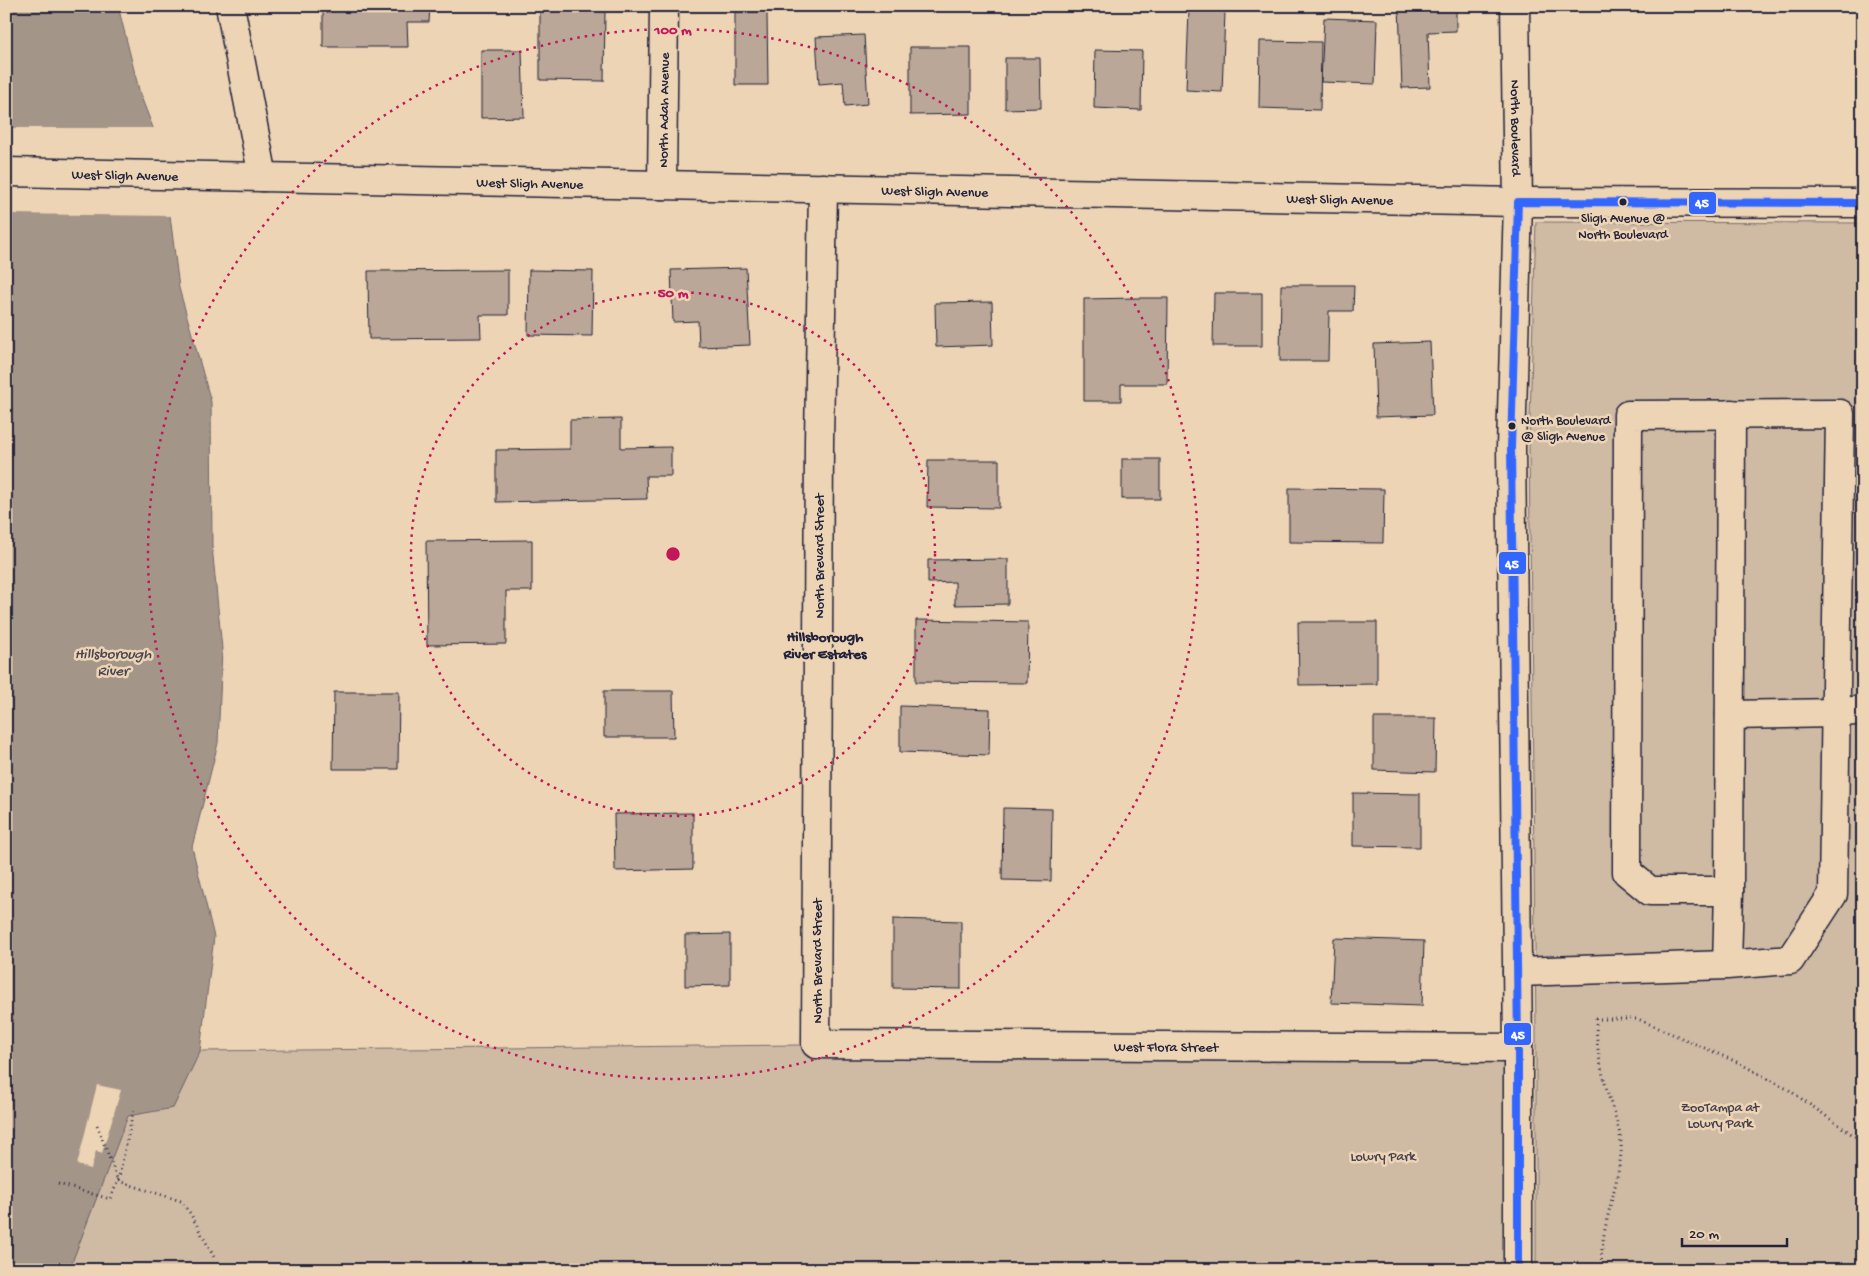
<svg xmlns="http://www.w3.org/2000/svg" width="1869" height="1276" viewBox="0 0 1869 1276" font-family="'Gochi Hand',sans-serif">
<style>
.green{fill:#cfbaa4;stroke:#786e70}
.water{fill:#a49589;stroke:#70676a}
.pier{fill:#ecd4b5}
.building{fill:#baa797;stroke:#22223b}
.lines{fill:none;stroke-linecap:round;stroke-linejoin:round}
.minor-casing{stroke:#22223b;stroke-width:31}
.major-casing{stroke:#22223b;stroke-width:31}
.path{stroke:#22223b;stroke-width:3;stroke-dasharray:1 4;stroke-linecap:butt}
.minor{stroke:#ecd4b5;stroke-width:28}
.major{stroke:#ecd4b5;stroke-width:28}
.bus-1-casing{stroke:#ecd4b5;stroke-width:11}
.bus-1{stroke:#36f;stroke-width:8}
.ring{fill:none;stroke:#c2185b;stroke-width:2.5;stroke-dasharray:2.5 5}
.bus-dot{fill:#22223b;stroke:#ecd4b5;stroke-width:2}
.labels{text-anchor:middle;stroke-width:5;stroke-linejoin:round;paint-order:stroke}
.bus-label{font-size:13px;fill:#22223b;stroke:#ecd4b5}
.street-label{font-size:14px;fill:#22223b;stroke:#ecd4b5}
.park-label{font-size:14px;fill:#454050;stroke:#ecd4b5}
.neighbourhood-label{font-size:15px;font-weight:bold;fill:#22223b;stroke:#ecd4b5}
.water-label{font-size:15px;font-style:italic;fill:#494452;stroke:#ecd4b5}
.centre{fill:#c2185b;stroke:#ecd4b5;stroke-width:2.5}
.ring-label{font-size:15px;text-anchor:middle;font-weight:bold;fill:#c2185b;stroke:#ecd4b5;stroke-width:5;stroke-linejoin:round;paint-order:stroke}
.line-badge{stroke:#ecd4b5;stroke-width:2}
.badge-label{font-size:14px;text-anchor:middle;font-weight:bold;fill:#fff}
</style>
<rect width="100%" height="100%" fill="#ecd4b5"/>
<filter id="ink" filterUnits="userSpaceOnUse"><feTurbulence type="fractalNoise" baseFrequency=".02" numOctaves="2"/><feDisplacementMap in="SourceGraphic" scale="10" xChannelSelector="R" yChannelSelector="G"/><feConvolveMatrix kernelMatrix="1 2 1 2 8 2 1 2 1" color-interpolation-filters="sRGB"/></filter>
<g filter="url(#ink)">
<g class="green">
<path d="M1536,222l327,1v1047h-327v-242l-7,-580z"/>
<path d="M1506,1038l-1,232h-1436l59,-155 45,-7 27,-57z"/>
</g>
<path class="water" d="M6,6h112l22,88 22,57 17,137 32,114 1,144 10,103 -4,94 -26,104 22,90 -14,114 -27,57 -45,8 -59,154h-63z"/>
<g class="pier">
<path d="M6,128h150l8,22 9,66 -167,-2z"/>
<path d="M97,1085l24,5 -19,63 -6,-2 -5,18 -14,-4z"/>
</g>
<g class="building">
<path d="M323,6h107l-1,16h-22l1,25h-85z"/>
<path d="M1399,6h57v25l-28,1 2,55 -28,1z"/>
<path d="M1189,10l36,2 -3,80 -36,-2z"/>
<path d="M540,11h65l-1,70 -64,-1z"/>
<path d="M735,12h32l1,73h-33z"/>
<path d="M1324,18l53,2 -2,64 -54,-2z"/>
<path d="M864,35l4,69 -23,2 -2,-24 -24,2 -3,-47z"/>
<path d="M1260,41l61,1 -1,68 -61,-2z"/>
<path d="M910,47h61v67l-61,1z"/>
<path d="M481,50h41l2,67 -43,1z"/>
<path d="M1095,50l47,1 -1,59 -47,-2z"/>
<path d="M1005,58h35l1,50 -36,1z"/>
<path d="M746,268l4,77 -51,2 -1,-26 -25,1 -2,-52z"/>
<path d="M508,270v45h-28l1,23 -112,1 -1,-68z"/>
<path d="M529,270l64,1 -1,65 -64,-1z"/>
<path d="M1281,285h73l-1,26h-24l-1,50h-48z"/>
<path d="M1214,293h48v53h-49z"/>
<path d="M1138,298h30l-1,86h-46v17h-37v-102z"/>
<path d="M992,302l1,43 -57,2 -1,-44z"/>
<path d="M1430,342l3,73 -57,2 -2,-73z"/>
<path d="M621,419v29l50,-1v29h-25l1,23 -151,3v-52l74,-1v-29z"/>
<rect x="1122" y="459" width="38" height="40"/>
<path d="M928,460h71v48l-72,-1z"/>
<path d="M1289,488l95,1 -1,54 -94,-1z"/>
<path d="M532,540v51h-26v53l-79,1 -1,-104z"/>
<path d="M1008,559v45l-53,1v-23l-27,1v-23z"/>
<path d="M916,620l112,2 -1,61 -111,-1z"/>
<path d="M1298,622h79v62l-78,1z"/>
<path d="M604,691h69l1,46h-70z"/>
<path d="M334,692h65l-1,77h-65z"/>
<path d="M900,706l90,3 -1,46 -89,-3z"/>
<path d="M1374,718h62l-1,54 -61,-2z"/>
<path d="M1353,793l67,1v53l-67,-1z"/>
<path d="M1003,808l49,1 -1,72 -49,-1z"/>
<path d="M693,813v56l-78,2 -1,-57z"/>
<path d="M893,919l68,2v68l-68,-1z"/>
<path d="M730,934v51l-45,1v-51z"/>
<path d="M1334,938l90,3 -2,65 -91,-3z"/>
</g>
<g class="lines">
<g class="minor-casing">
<g id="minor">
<path d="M230,6l33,171"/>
<path id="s1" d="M1515,6l3,196 -7,246 7,600v222"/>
<path id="s2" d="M662,185l2,-179"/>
<path id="s3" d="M823,188l-4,254 -3,602 702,4"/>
<path d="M1730,715l105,-2 28,-3"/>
<path d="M1729,891l2,-477"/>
<path d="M1517,972l210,-7 63,-5 43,-66 7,-480 -212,1 -1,457 23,19h79l-2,74"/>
</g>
</g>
<g class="major-casing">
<g id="major">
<path id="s4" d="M6,172l1512,30 345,1"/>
</g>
</g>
<g class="path">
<path d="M97,1125l21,56"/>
<path d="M118,1181l63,20 9,12 24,44"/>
<path d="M58,1184l52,15 8,-18 16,-73"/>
<path d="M1602,1270c-4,-35 16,-82 19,-117 2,-21 -9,-42 -14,-63 -7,-23 -11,-47 -11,-71h42l101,44 50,27 74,52"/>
</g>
<use href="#minor" class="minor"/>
<use href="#major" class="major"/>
<g class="bus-1-casing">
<path id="bus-1" d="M1518,1270v-222l-7,-600 7,-246 345,1"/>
</g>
<use href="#bus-1" class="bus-1"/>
</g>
</g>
<g class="ring">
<circle cx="673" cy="554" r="262"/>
<circle cx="673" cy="554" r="525"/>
</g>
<g class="bus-dot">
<circle cx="1623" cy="202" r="4.5"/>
<circle cx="1512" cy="426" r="4.5"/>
</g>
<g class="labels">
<g class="bus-label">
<text x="1623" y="222">Sligh Avenue @<tspan x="1623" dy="16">North Boulevard</tspan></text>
<text x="1521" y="424" text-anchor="start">North Boulevard<tspan x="1521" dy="16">@ Sligh Avenue</tspan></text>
</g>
<g class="street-label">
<text dy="5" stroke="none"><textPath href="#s2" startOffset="75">North Adah Avenue</textPath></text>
<text dy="5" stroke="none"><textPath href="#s1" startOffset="122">North Boulevard</textPath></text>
<text dy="5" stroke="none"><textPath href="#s4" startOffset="119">West Sligh Avenue</textPath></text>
<text dy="5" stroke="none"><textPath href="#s4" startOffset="524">West Sligh Avenue</textPath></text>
<text dy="5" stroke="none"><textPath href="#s4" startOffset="929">West Sligh Avenue</textPath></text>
<text dy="5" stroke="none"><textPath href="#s4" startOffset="1334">West Sligh Avenue</textPath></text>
<text transform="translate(818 556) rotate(-90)" y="5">North Brevard Street</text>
<text transform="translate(816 961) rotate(-90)" y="5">North Brevard Street</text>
<text dy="5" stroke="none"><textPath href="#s3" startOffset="1206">West Flora Street</textPath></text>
</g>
<g class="park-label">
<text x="1720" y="1111">ZooTampa at<tspan x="1720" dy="16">Lowry Park</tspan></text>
<text x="1383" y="1160">Lowry Park</text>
</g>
<g class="neighbourhood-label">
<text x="825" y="641">Hillsborough<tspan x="825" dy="17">River Estates</tspan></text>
</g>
<g class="water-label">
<text x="113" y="658">Hillsborough<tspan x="113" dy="17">River</tspan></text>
</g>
</g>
<circle cx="673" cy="554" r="8" class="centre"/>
<g class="ring-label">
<text x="673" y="34">100 m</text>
<text x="673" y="297">50 m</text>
</g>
<g class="line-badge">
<rect x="1688" y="191" width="29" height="24" rx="5" fill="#36f"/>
<rect x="1498" y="551" width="29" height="24" rx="5" fill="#36f"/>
<rect x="1503" y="1022" width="29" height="24" rx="5" fill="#36f"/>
</g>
<g class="badge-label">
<text x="1702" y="207">45</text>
<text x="1512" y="568">45</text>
<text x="1518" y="1039">45</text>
</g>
<rect width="1869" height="1276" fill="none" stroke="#ecd4b5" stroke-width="25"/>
<rect x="12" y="12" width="1844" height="1251" fill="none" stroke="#22223b" stroke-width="2" filter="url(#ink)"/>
<path d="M1682 1238v8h105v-8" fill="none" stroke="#22223b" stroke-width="2.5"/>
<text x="1689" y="1238" font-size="15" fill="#22223b" stroke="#ecd4b5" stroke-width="4" paint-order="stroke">20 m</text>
</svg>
